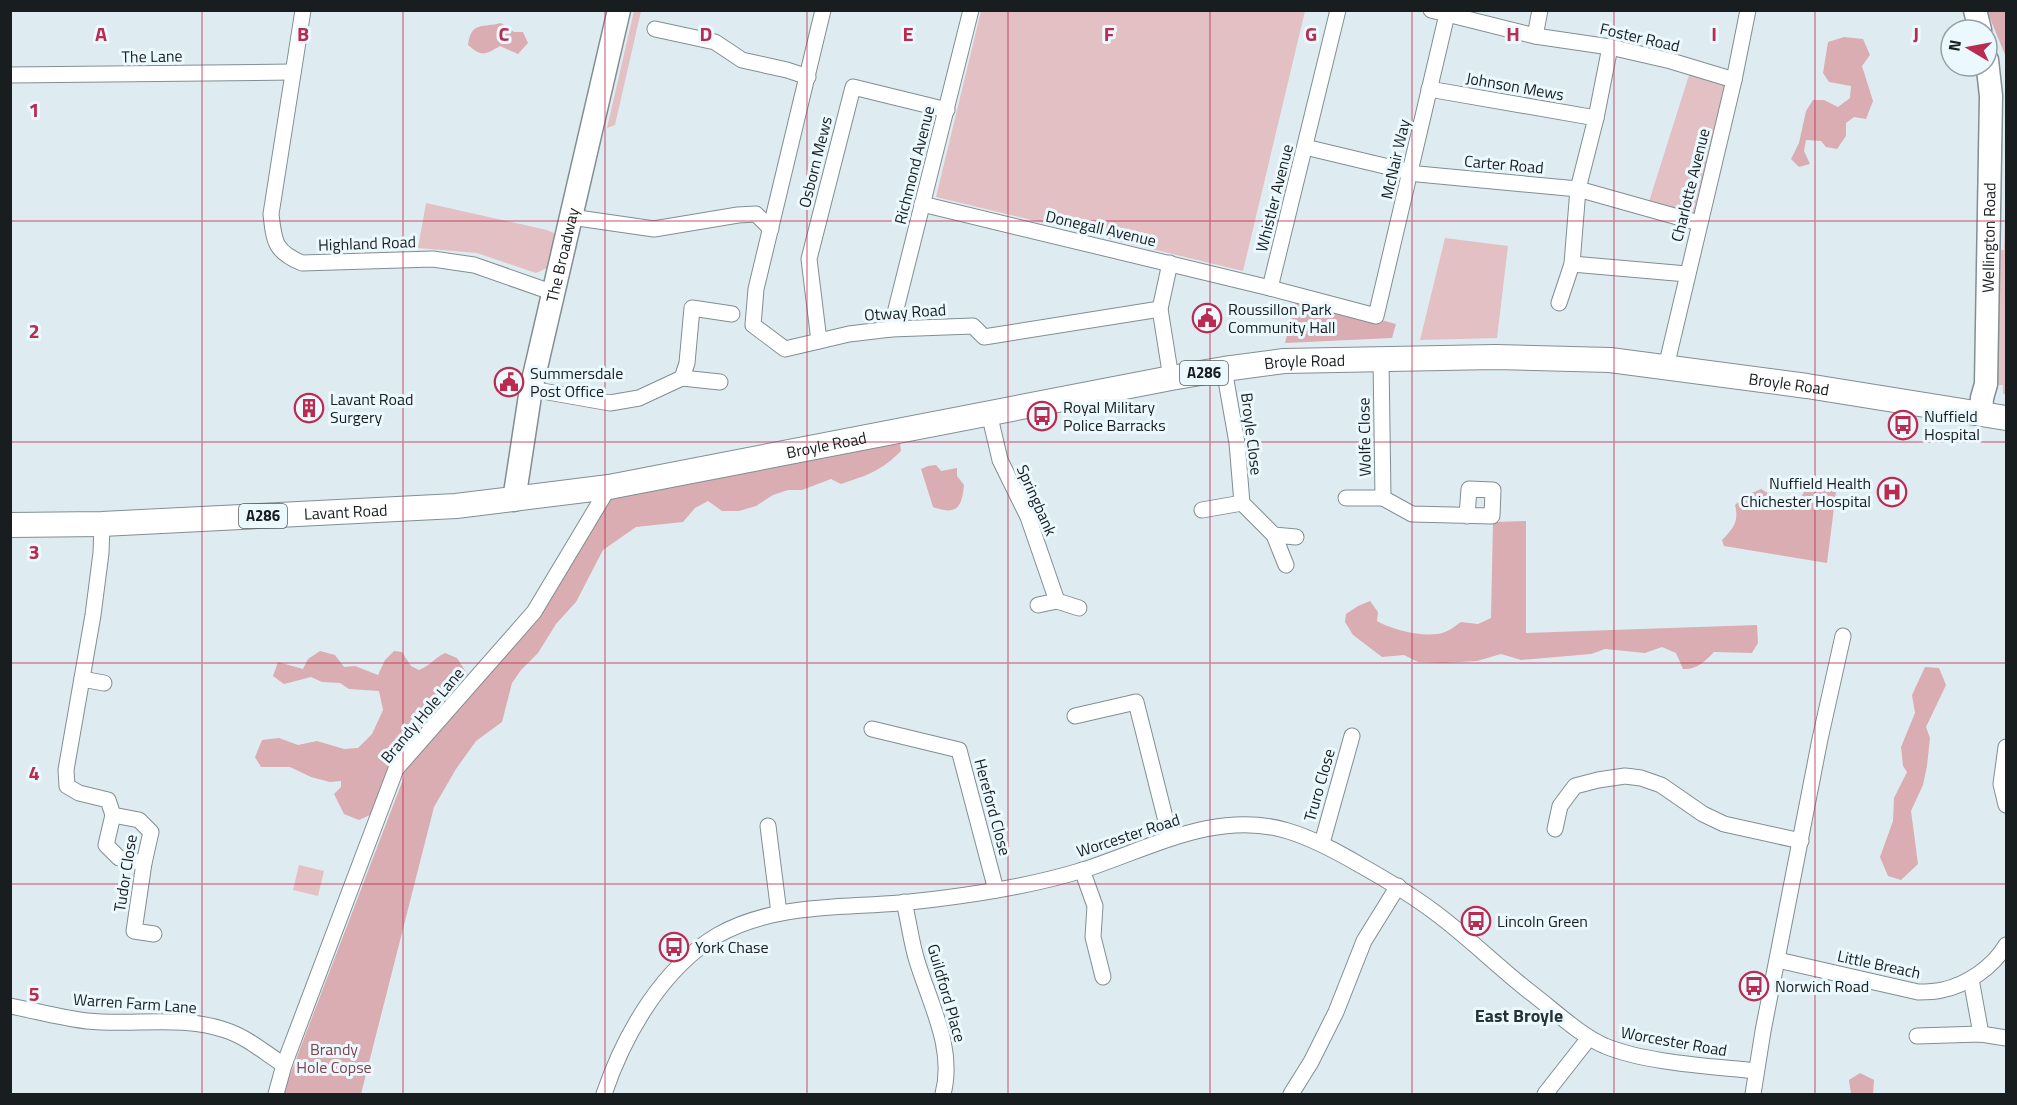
<svg xmlns="http://www.w3.org/2000/svg" width="2017" height="1105" viewBox="0 0 2017 1105" font-family="'Titillium Web',sans-serif">
<style>
.green{fill:#e2c0c3}
.forest{fill:#d9adb1}
.lines{fill:none;stroke-linecap:round;stroke-linejoin:round}
.street-casing{stroke:#818e92;stroke-width:17}
.secondary-casing{stroke:#818e92;stroke-width:25}
.primary-casing{stroke:#818e92;stroke-width:26}
.street{stroke:#fff;stroke-width:15}
.secondary{stroke:#fff;stroke-width:22}
.primary{stroke:#fff;stroke-width:24}
.grid{fill:none;stroke:#bb2b4f;stroke-width:1.5;stroke-opacity:0.55}
.labels{text-anchor:middle;stroke-width:6;stroke-linejoin:round;paint-order:stroke}
.shield{fill:#ebf9fe;stroke:#575f62;stroke-width:1.5}
.shield-label{font-size:15px;font-weight:bold;fill:#181d1f}
.street-label{font-size:16px;fill:#181d1f;stroke:#ebf9fe}
.poi-label{font-size:16px;fill:#181d1f;stroke:#ebf9fe;text-anchor:start}
.park-label{font-size:16px;fill:#7e434b;stroke:#ebf9fe}
.neighbourhood-label{font-size:18px;font-weight:bold;fill:#283236;stroke:#ebf9fe}
.grid-label{font-size:20px;text-anchor:middle;font-weight:bold;fill:#bb2b4f;stroke:#ebf9fe;stroke-width:6;stroke-linejoin:round;paint-order:stroke}
</style>
<rect width="100%" height="100%" fill="#deecf1"/>
<g class="green">
<path d="M634,11h7l-26,114 -8,3z"/>
<path d="M981,11h324l-62,260 -307,-74z"/>
<path d="M1690,72l35,12 -32,133 -46,-9z"/>
<path d="M2006,184v210h-3v-9h-14l2,-135h13z"/>
<path d="M426,203l121,27 14,6 -7,29 -18,8 -59,-20 -59,-5z"/>
<path d="M1445,238l63,8 -11,92 -77,2z"/>
<path d="M299,865l25,6 -6,25 -25,-6z"/>
</g>
<g class="forest">
<path d="M1987,11h19v46z"/>
<path d="M501,23l13,9h9l5,11 -10,11 -18,-8c-15,9 -18,11 -32,-1 3,-24 14,-17 33,-22z"/>
<path d="M1844,37l19,2 7,16 -8,11 11,35 -7,18 -12,-2 -8,6v13l-9,13 -11,-2 -5,-6 -15,-1 -2,11 6,13 -11,3 -8,-8 8,-16 7,-32 7,-11h11l14,7 12,-9 1,-12 -22,-4 -6,-9 5,-31z"/>
<path d="M1297,297l99,27 -4,14 -107,5z"/>
<path d="M899,436l2,15c-20,20 -33,24 -60,33l-10,-5 -29,11h-14l-15,5 -17,11 -17,5h-17l-14,-10 -13,7 -12,14 -47,5 -33,23 -27,52 -20,22 -18,29 -17,17 -9,13 -10,39 -26,19 -20,28 -22,38 -73,287h-80l9,-19 114,-298 -1,-8 134,-153 71,-122z"/>
<path d="M936,465l5,6 16,-3v8l7,9c-2,22 -7,31 -31,22l-12,-38 7,-3z"/>
<path d="M1823,486l13,6 -9,71 -103,-17 -2,-6c12,-12 17,-19 13,-35l10,-9 16,-7 25,15 11,1 8,-15z"/>
<path d="M1526,521v112l231,-8 1,18 -6,10 -38,-1c-9,9 -17,18 -31,17l-7,-16 -14,-6 -17,6 -40,-4 -14,5 -70,6 -20,-6 -24,7 -33,2 -26,-1 -14,-7 -22,2 -29,-22 -8,-13 1,-8 12,-8 12,-5 8,11 -1,9c15,9 51,18 68,11 6,-2 11,-7 16,-10l17,2 13,-6 2,-96z"/>
<path d="M320,651l15,4 9,12 11,-1 23,9 7,-15 9,-9 8,1 9,14 8,4c11,-4 15,-12 26,-17l12,5 11,17 -45,48 -34,42 -19,50 -11,5 -15,-6 -10,-20 7,-7v-6l-11,1 -19,-5 -21,-10h-29l-6,-10 7,-17 17,-2 19,7 19,-4 27,8 14,-1 14,-14 11,-24 -4,-19 -30,-2 -9,-6 -18,-1 -11,-5 -27,7 -11,-8 5,-14 25,7 5,-10z"/>
<path d="M1925,667l14,1 7,17 -20,42 4,11 -3,28 -4,19 -12,26 7,53 -17,16 -13,-4 -8,-19 13,-36 1,-23 13,-26 -4,-6 -2,-19 14,-34 -3,-18z"/>
<path d="M1860,1073l14,7 -1,14h-22l-2,-14z"/>
</g>
<g class="lines">
<g class="street-casing">
<g id="street">
<path d="M303,10l-32,204c3,28 4,38 31,49l131,-4 41,6 80,28"/>
<path d="M823,10l-67,279 -3,36 32,24 64,-15 42,-5 82,-3 11,11 176,-28"/>
<path d="M1431,10l104,26 75,11 61,14 63,19"/>
<path d="M655,29l60,13 27,18 45,10 21,7"/>
<path d="M1535,36l5,-26"/>
<path d="M10,75l283,-3"/>
<path d="M1429,89l167,29"/>
<path d="M1305,147l113,27 160,15 121,34"/>
<path d="M922,204l348,84 106,28 72,-306"/>
<path d="M571,217l83,12 84,-14 18,-1 15,15"/>
<path d="M1170,263l-10,46 11,69"/>
<path d="M1572,264l115,10"/>
<path d="M1270,288l68,-278"/>
<path d="M1559,303l13,-39 6,-75 18,-71 14,-71"/>
<path d="M891,329l80,-319"/>
<path d="M819,341l-10,-82 44,-172 94,23"/>
<path d="M1381,359l2,139 29,16 80,2 1,-26 -24,-1 -2,27"/>
<path d="M1666,367l68,-287 14,-70"/>
<path d="M1224,369l13,74 5,60 32,32 22,2"/>
<path d="M682,378l38,4"/>
<path d="M531,389l79,14 29,-5 43,-20 5,-15 5,-55 40,6"/>
<path d="M989,413l11,47 28,57 29,84"/>
<path d="M1346,498h37"/>
<path d="M1202,510l40,-7"/>
<path d="M102,524l-1,29 -8,62 -27,155 1,16 12,7 29,7 5,15 26,5 12,12 -7,31 -10,68 20,3"/>
<path d="M1274,535l12,30"/>
<path d="M1038,605l19,-4 22,7"/>
<path d="M82,679l22,4"/>
<path d="M1075,716l61,-14 34,135"/>
<path d="M872,729l87,21 37,140"/>
<path d="M2006,747l-5,37 5,21"/>
<path d="M113,815l-7,30 13,13 25,5"/>
<path d="M768,826l11,87"/>
<path d="M1555,829l5,-23 15,-20 23,-6 27,-4 16,2 20,7 42,29 21,10 77,17"/>
<path d="M1322,843l30,-107"/>
<path d="M1082,870l13,36 -2,31 10,40"/>
<path d="M904,902c5,20 7,40 13,59 13,43 38,87 26,133"/>
<path d="M1778,960l140,32c8,0 16,0 24,-2 25,-5 51,-23 64,-45"/>
<path d="M1971,979l10,55"/>
<path d="M10,1006c26,5 52,12 77,15 46,5 94,-6 138,9 22,7 40,23 59,35"/>
<path d="M1917,1036l64,-2 25,4"/>
<path d="M276,1094l8,-29 112,-296 138,-157 75,-125"/>
<path d="M604,1094c20,-59 58,-126 114,-159 55,-31 121,-27 182,-32 61,-6 125,-15 183,-33 66,-21 134,-61 205,-39 26,8 48,20 72,34 25,14 50,29 73,46 34,25 64,55 97,81 24,18 48,42 75,54 41,17 106,20 151,25"/>
<path d="M1291,1094l20,-32 25,-50 28,-71 34,-55"/>
<path d="M1545,1094l44,-56"/>
<path d="M1753,1094l10,-63 57,-292 23,-103"/>
</g>
</g>
<g class="secondary-casing">
<g id="secondary">
<path d="M1975,10l5,20"/>
<path id="s1" d="M1981,414l1,-16 4,-14 5,-288 -4,-36"/>
<path id="s2" d="M514,500l17,-111 88,-379"/>
</g>
</g>
<g class="primary-casing">
<g id="primary">
<path id="s3" d="M10,525l92,-1 354,-18 153,-19 562,-109 53,-9 60,-8 211,-4 115,3 197,26 199,32"/>
</g>
</g>
<use href="#street" class="street"/>
<use href="#secondary" class="secondary"/>
<use href="#primary" class="primary"/>
</g>
<path class="grid" d="M202,10v1084M403,10v1084M605,10v1084M807,10v1084M1008,10v1084M1210,10v1084M1412,10v1084M1614,10v1084M1815,10v1084M10,221h1996M10,442h1996M10,663h1996M10,884h1996"/>
<defs>
<g id="civic-ring" transform="scale(1.5)"><circle r="9.5" fill="#ebf9fe" stroke="#bb2b4f" stroke-width="1.5"/><path d="M-.6-6.5H3V-4.5H.6V-3L4-1V1h2V6H-6V1h2V-1L-.6-3ZM-1.2 2.5V6h2.4V2.5Z" fill="#bb2b4f"/></g>
<g id="building-ring" transform="scale(1.5)"><circle r="9.5" fill="#ebf9fe" stroke="#bb2b4f" stroke-width="1.5"/><path d="M-4-6H4V6H1V3H-1V6H-4ZM-2.5-4.3h1.7v1.8h-1.7ZM.8-4.3h1.7v1.8H.8ZM-2.5-1h1.7V.8h-1.7ZM.8-1h1.7V.8H.8Z" fill="#bb2b4f"/></g>
<g id="bus-ring" transform="scale(1.5)"><circle r="9.5" fill="#ebf9fe" stroke="#bb2b4f" stroke-width="1.5"/><path d="M-5-6H5V4H4V6H2V4H-2V6H-4V4H-5ZM-3.5-4V0h7V-4ZM-3.5 1.2v1.5H-2V1.2ZM2 1.2v1.5H3.5V1.2Z" fill="#bb2b4f"/></g>
<g id="hospital-ring" transform="scale(1.5)"><circle r="9.5" fill="#ebf9fe" stroke="#bb2b4f" stroke-width="1.5"/><path d="M-5-5h3v3.5h4V-5h3V5h-3V1.5h-4V5h-3Z" fill="#bb2b4f"/></g>
</defs>
<g fill-rule="evenodd">
<use href="#civic-ring" x="1207" y="318"/>
<use href="#civic-ring" x="509" y="382"/>
<use href="#building-ring" x="309" y="408"/>
<use href="#bus-ring" x="1042" y="416"/>
<use href="#bus-ring" x="1903" y="425"/>
<use href="#hospital-ring" x="1892" y="492"/>
<use href="#bus-ring" x="1476" y="921"/>
<use href="#bus-ring" x="674" y="947"/>
<use href="#bus-ring" x="1754" y="986"/>
</g>
<g class="labels">
<g class="shield">
<rect x="1180" y="361" width="48" height="24" rx="4.5"/>
<rect x="239" y="504" width="48" height="24" rx="4.5"/>
</g>
<g class="shield-label">
<text x="1204" y="378">A286</text>
<text x="263" y="521">A286</text>
</g>
<g class="street-label">
<text transform="translate(1640 37) rotate(13)" y="6">Foster Road</text>
<text transform="translate(152 56) rotate(-1)" y="6">The Lane</text>
<text transform="translate(1515 86) rotate(10)" y="6">Johnson Mews</text>
<text transform="translate(1395 159) rotate(-77)" y="6">McNair Way</text>
<text transform="translate(815 162) rotate(-76)" y="6">Osborn Mews</text>
<text transform="translate(1504 164) rotate(5)" y="6">Carter Road</text>
<text transform="translate(914 165) rotate(-76)" y="6">Richmond Avenue</text>
<text transform="translate(1690 185) rotate(-76)" y="6">Charlotte Avenue</text>
<text transform="translate(1274 198) rotate(-76)" y="6">Whistler Avenue</text>
<text transform="translate(1101 228) rotate(13)" y="6">Donegall Avenue</text>
<text dy="6" stroke="none"><textPath href="#s1" startOffset="177">Wellington Road</textPath></text>
<text transform="translate(367 243) rotate(-2)" y="6">Highland Road</text>
<text dy="6" stroke="none"><textPath href="#s2" startOffset="250">The Broadway</textPath></text>
<text transform="translate(905 312) rotate(-4)" y="6">Otway Road</text>
<text dy="6" stroke="none"><textPath href="#s3" startOffset="1308">Broyle Road</textPath></text>
<text dy="6" stroke="none"><textPath href="#s3" startOffset="1794">Broyle Road</textPath></text>
<text transform="translate(1252 434) rotate(83)" y="6">Broyle Close</text>
<text transform="translate(1364 437) rotate(-91)" y="6">Wolfe Close</text>
<text dy="6" stroke="none"><textPath href="#s3" startOffset="822">Broyle Road</textPath></text>
<text transform="translate(1037 500) rotate(66)" y="6">Springbank</text>
<text dy="6" stroke="none"><textPath href="#s3" startOffset="336">Lavant Road</textPath></text>
<text transform="translate(422 715) rotate(-50)" y="6">Brandy Hole Lane</text>
<text transform="translate(1319 785) rotate(-74)" y="6">Truro Close</text>
<text transform="translate(993 807) rotate(75)" y="6">Hereford Close</text>
<text transform="translate(1128 835) rotate(-18)" y="6">Worcester Road</text>
<text transform="translate(125 873) rotate(-81)" y="6">Tudor Close</text>
<text transform="translate(1879 964) rotate(12)" y="6">Little Breach</text>
<text transform="translate(947 993) rotate(74)" y="6">Guildford Place</text>
<text transform="translate(135 1003) rotate(4)" y="6">Warren Farm Lane</text>
<text transform="translate(1674 1041) rotate(10)" y="6">Worcester Road</text>
</g>
<g class="poi-label">
<text x="1228" y="315">Roussillon Park<tspan x="1228" dy="18">Community Hall</tspan></text>
<text x="530" y="379">Summersdale<tspan x="530" dy="18">Post Office</tspan></text>
<text x="330" y="405">Lavant Road<tspan x="330" dy="18">Surgery</tspan></text>
<text x="1063" y="413">Royal Military<tspan x="1063" dy="18">Police Barracks</tspan></text>
<text x="1924" y="422">Nuffield<tspan x="1924" dy="18">Hospital</tspan></text>
<text x="1871" y="489" text-anchor="end">Nuffield Health<tspan x="1871" dy="18">Chichester Hospital</tspan></text>
<text x="1497" y="927">Lincoln Green</text>
<text x="695" y="953">York Chase</text>
<text x="1775" y="992">Norwich Road</text>
</g>
<g class="park-label">
<text x="334" y="1055">Brandy<tspan x="334" dy="18">Hole Copse</tspan></text>
</g>
<g class="neighbourhood-label">
<text x="1519" y="1022">East Broyle</text>
</g>
</g>
<g class="grid-label">
<text x="101" y="41">A</text>
<text x="303" y="41">B</text>
<text x="504" y="41">C</text>
<text x="706" y="41">D</text>
<text x="908" y="41">E</text>
<text x="1109" y="41">F</text>
<text x="1311" y="41">G</text>
<text x="1513" y="41">H</text>
<text x="1714" y="41">I</text>
<text x="1916" y="41">J</text>
<text x="34" y="117">1</text>
<text x="34" y="338">2</text>
<text x="34" y="559">3</text>
<text x="34" y="780">4</text>
<text x="34" y="1001">5</text>
</g>
<rect width="2017" height="1105" fill="none" stroke="#181d1f" stroke-width="24"/>
<g transform="translate(1969 48) rotate(280)"><circle r="28" fill="#ebf9fe" stroke="#97a1a5" stroke-width="1.5"/>
<path d="M0-4.5L10 22L0 15L-10 22Z" fill="#bb2b4f"/>
<text y="-9" font-size="16" font-weight="bold" text-anchor="middle" fill="#181d1f">N</text>
</g>
</svg>
